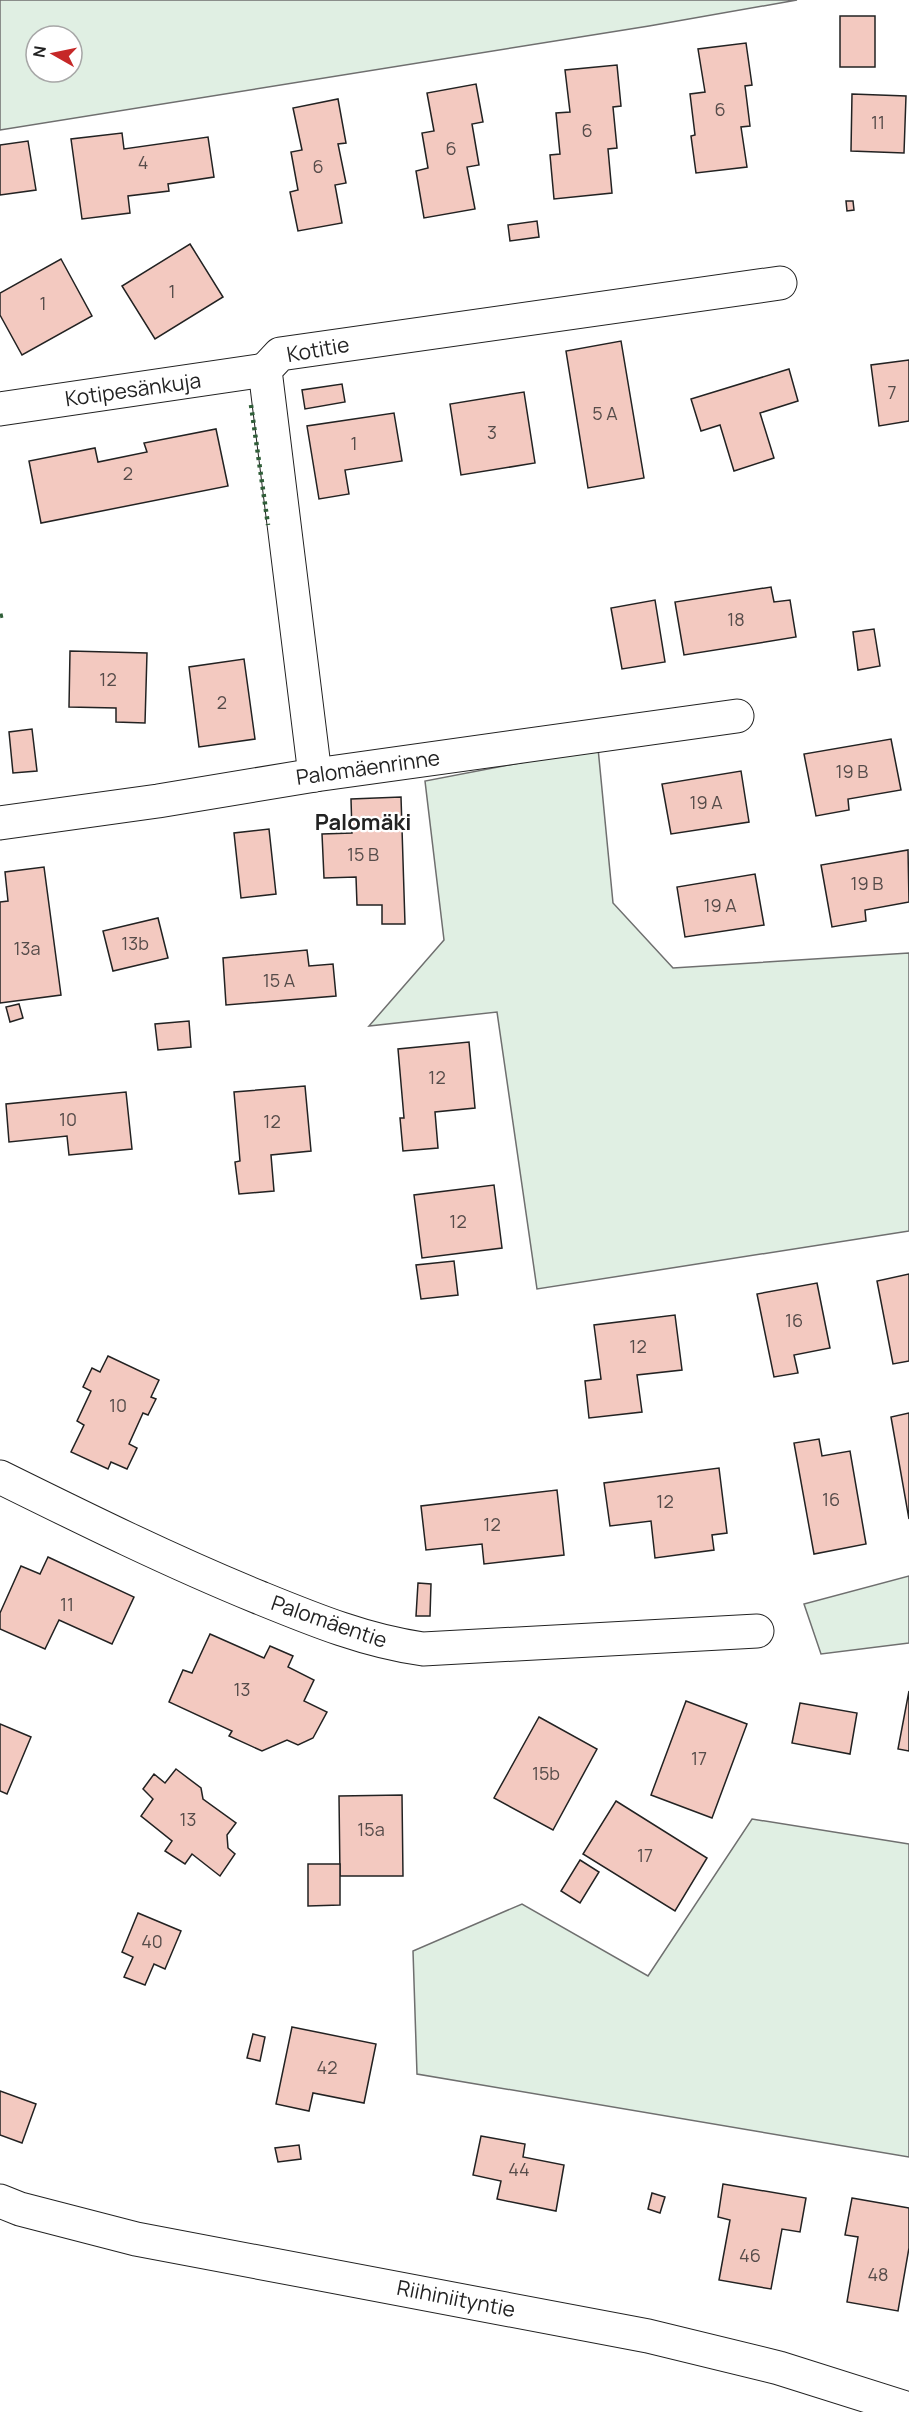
<svg xmlns="http://www.w3.org/2000/svg" width="909" height="2412" viewBox="0 0 909 2412" font-family="Manrope,sans-serif">
<style>
.green{fill:#e0efe3;stroke:#6f6f6f;stroke-width:1.5;fill-rule:evenodd}
.building{fill:#f3c9c0;stroke:#222;stroke-width:1.5}
.lines{fill:none;stroke-linecap:round;stroke-linejoin:round}
.street-casing{stroke:#222;stroke-width:35}
.primary-casing{stroke:#222;stroke-width:35}
.street{stroke:#fff;stroke-width:33}
.primary{stroke:#fff;stroke-width:33}
.hedge{stroke:#2f5e38;stroke-width:4.5;stroke-dasharray:3 4.5;stroke-linecap:butt}
.labels{text-anchor:middle;stroke-width:4.5;stroke-linejoin:round;paint-order:stroke}
.number-label{font-size:18px;fill:#564c4a}
.street-label{font-size:21px;fill:#222;stroke:#fff}
.neighbourhood-label{font-size:22px;font-weight:bold;fill:#222;stroke:#fff}
</style>
<rect width="100%" height="100%" fill="#fff"/>
<g class="green">
<path d="M0,0h797l-148,26 -649,104zM36,36h36v36h-36z"/>
<path d="M598,748l15,155 60,65 236,-15v278l-372,58 -40,-277 -128,14 75,-86 -19,-159z"/>
<path d="M909,1576v67l-88,11 -17,-50z"/>
<path d="M752,1819l157,25v313l-492,-83 -4,-123 109,-47 126,72z"/>
</g>
<g class="building">
<rect x="840" y="16" width="35" height="51"/>
<path d="M746,43l6,42 -7,1 5,40 -9,1 6,40 -51,6 -5,-37 4,-1 -5,-41 15,-2 -7,-43z"/>
<path d="M617,65l4,41 -8,1 4,41 -9,1 4,44 -58,6 -4,-44 10,-1 -4,-41 14,-1 -5,-42z"/>
<path d="M476,84l7,38 -11,2 7,41 -12,2 8,42 -51,9 -8,-47 12,-3 -6,-35 12,-2 -7,-38z"/>
<path d="M852,94l54,2 -2,57 -53,-2z"/>
<path d="M338,99l8,44 -8,1 8,39 -11,2 7,38 -44,8 -8,-39 8,-2 -7,-38 11,-2 -9,-42z"/>
<path d="M122,133l2,16 84,-12 6,40 -46,7 1,7 -41,5 2,17 -48,6 -11,-80z"/>
<path d="M28,141l8,49 -36,5v-50z"/>
<path d="M846,201h7l1,9 -7,1z"/>
<path d="M537,221l2,16 -29,4 -2,-16z"/>
<path d="M190,244l33,53 -68,42 -33,-53z"/>
<path d="M61,259l31,57 -70,39 -22,-40v-22z"/>
<path d="M621,341l23,137 -56,10 -22,-137z"/>
<path d="M909,360v61l-30,5 -8,-61z"/>
<path d="M789,369l9,32 -38,12 14,45 -40,13 -14,-46 -19,6 -10,-32z"/>
<path d="M342,384l3,18 -40,7 -3,-19z"/>
<path d="M524,392l11,71 -74,12 -11,-71z"/>
<path d="M394,413l8,48 -57,9 4,24 -30,5 -12,-73z"/>
<path d="M216,429l12,57 -187,37 -12,-62 66,-13 3,14 49,-10 -3,-9z"/>
<path d="M771,587l3,15 16,-2 6,37 -112,18 -9,-53z"/>
<path d="M655,600l10,62 -43,7 -11,-61z"/>
<path d="M874,629l6,37 -22,4 -5,-38z"/>
<path d="M70,651l77,2 -2,70 -29,-1v-14l-47,-1z"/>
<path d="M244,659l11,80 -56,8 -10,-80z"/>
<path d="M32,729l5,42 -24,2 -4,-41z"/>
<path d="M891,739l10,51 -53,9 1,11 -33,6 -12,-62z"/>
<path d="M741,771l8,51 -78,12 -9,-50z"/>
<path d="M401,797l4,127h-23v-19h-25l-1,-28 -32,1 -2,-44 30,-1 -1,-34z"/>
<path d="M269,829l7,65 -35,4 -7,-65z"/>
<path d="M908,850l1,52 -44,8 1,11 -34,6 -11,-62z"/>
<path d="M44,867l17,128 -61,8v-101l8,-1 -3,-29z"/>
<path d="M755,874l9,51 -79,12 -8,-50z"/>
<path d="M158,918l10,40 -55,13 -10,-40z"/>
<path d="M307,950l2,16 24,-2 3,32 -110,9 -3,-47z"/>
<path d="M19,1004l4,14 -13,4 -4,-15z"/>
<path d="M189,1021l2,26 -33,3 -3,-26z"/>
<path d="M469,1042l6,66 -40,4 3,36 -35,3 -3,-33h4l-6,-69z"/>
<path d="M305,1086l6,65 -40,4 3,36 -35,3 -4,-32 5,-1 -6,-69z"/>
<path d="M126,1092l6,57 -63,6 -2,-19 -58,6 -3,-38z"/>
<path d="M494,1185l8,63 -80,10 -8,-63z"/>
<path d="M454,1261l4,34 -37,4 -5,-34z"/>
<path d="M909,1274v87l-16,3 -16,-83z"/>
<path d="M817,1283l13,65 -36,7 4,18 -24,4 -17,-83z"/>
<path d="M675,1315l7,55 -45,5 5,37 -53,6 -4,-37 16,-2 -7,-54z"/>
<path d="M108,1356l51,24 -8,17 5,2 -8,16 -5,-2 -14,31 8,4 -10,21 -16,-7 -3,7 -37,-17 13,-27 -7,-4 14,-30 -8,-4 9,-19 8,4z"/>
<path d="M909,1413v106l-18,-102z"/>
<path d="M819,1439l3,17 28,-5 16,93 -52,10 -20,-111z"/>
<path d="M719,1468l8,65 -15,2 2,15 -59,8 -4,-37 -41,5 -6,-43z"/>
<path d="M557,1490l7,65 -80,9 -2,-20 -56,6 -5,-44z"/>
<path d="M48,1557l86,40 -22,47 -53,-24 -14,29 -45,-20v-16l21,-47 19,8z"/>
<path d="M418,1583l13,1 -1,32h-14z"/>
<path d="M210,1634l54,24 6,-12 23,10 -5,11 26,13 -10,21 23,11 -14,26 -15,7 -11,-5 -25,11 -33,-15 3,-5 -63,-29 14,-32 9,3z"/>
<path d="M909,1691v60l-11,-2z"/>
<path d="M686,1701l61,23 -35,94 -61,-23z"/>
<path d="M800,1703l57,10 -7,41 -58,-11z"/>
<path d="M539,1717l58,32 -44,81 -59,-32z"/>
<path d="M0,1724l31,13 -24,57 -7,-3z"/>
<path d="M176,1769l25,19 2,11 33,24 -9,12 1,13 7,6 -15,22 -28,-22 -7,10 -20,-13 7,-10 -31,-25 12,-17 -10,-10 11,-15 11,9z"/>
<path d="M402,1795l1,81h-63l-1,-80z"/>
<path d="M616,1801l91,57 -32,53 -92,-57z"/>
<path d="M580,1860l19,12 -19,31 -19,-12z"/>
<path d="M308,1864h32v41l-32,1z"/>
<path d="M138,1913l43,18 -16,38 -11,-5 -9,21 -21,-8 9,-20 -11,-5z"/>
<path d="M292,2027l84,17 -12,59 -51,-10 -4,18 -33,-7z"/>
<path d="M253,2034l12,3 -5,24 -13,-3z"/>
<path d="M0,2091l36,13 -14,39 -22,-8z"/>
<path d="M481,2136l44,8 -2,13 41,8 -8,46 -59,-12 4,-18 -28,-6z"/>
<path d="M299,2145l2,14 -23,3 -3,-14z"/>
<path d="M723,2184l83,14 -6,34 -18,-3 -11,60 -52,-9 11,-60 -12,-3z"/>
<path d="M652,2193l13,4 -5,16 -12,-4z"/>
<path d="M852,2198l57,10v40l-11,63 -51,-9 11,-65 -13,-2z"/>
</g>
<g class="lines">
<g class="street-casing">
<g id="street">
<path d="M0,409l265,-39"/>
<path d="M315,775l-50,-405 15,-16 500,-71"/>
<path d="M0,823l158,-22 157,-26 422,-59"/>
<path d="M0,1477c85,42 170,84 258,120 54,22 107,44 165,52l334,-18"/>
</g>
</g>
<g class="primary-casing">
<path id="primary" d="M0,2201l20,8 116,30 512,97 131,32 130,41"/>
</g>
<use href="#street" class="street"/>
<use href="#primary" class="primary"/>
<g class="hedge">
<path d="M251,405l17,120"/>
<path d="M0,616l5,-1"/>
</g>
</g>
<g class="labels">
<g class="number-label">
<text x="720" y="116">6</text>
<text x="878" y="129">11</text>
<text x="587" y="137">6</text>
<text x="451" y="155">6</text>
<text x="143" y="169">4</text>
<text x="318" y="173">6</text>
<text x="172" y="298">1</text>
<text x="43" y="310">1</text>
<text x="892" y="399">7</text>
<text x="605" y="420">5 A</text>
<text x="492" y="439">3</text>
<text x="354" y="450">1</text>
<text x="128" y="480">2</text>
<text x="736" y="626">18</text>
<text x="108" y="686">12</text>
<text x="222" y="709">2</text>
<text x="852" y="778">19 B</text>
<text x="706" y="809">19 A</text>
<text x="363" y="861">15 B</text>
<text x="867" y="890">19 B</text>
<text x="720" y="912">19 A</text>
<text x="135" y="950">13b</text>
<text x="27" y="955">13a</text>
<text x="279" y="987">15 A</text>
<text x="437" y="1084">12</text>
<text x="68" y="1126">10</text>
<text x="272" y="1128">12</text>
<text x="458" y="1228">12</text>
<text x="794" y="1327">16</text>
<text x="638" y="1353">12</text>
<text x="118" y="1412">10</text>
<text x="831" y="1506">16</text>
<text x="665" y="1508">12</text>
<text x="492" y="1531">12</text>
<text x="67" y="1611">11</text>
<text x="242" y="1696">13</text>
<text x="699" y="1765">17</text>
<text x="546" y="1780">15b</text>
<text x="188" y="1826">13</text>
<text x="371" y="1836">15a</text>
<text x="645" y="1862">17</text>
<text x="152" y="1948">40</text>
<text x="327" y="2074">42</text>
<text x="519" y="2176">44</text>
<text x="750" y="2262">46</text>
<text x="878" y="2281">48</text>
</g>
<g class="street-label">
<text transform="translate(318 350) rotate(-10)" y="7">Kotitie</text>
<text transform="translate(133 390) rotate(-8)" y="7">Kotipesänkuja</text>
<text transform="translate(368 768) rotate(-8)" y="7">Palomäenrinne</text>
<text transform="translate(329 1622) rotate(19)" y="7">Palomäentie</text>
<text transform="translate(456 2299) rotate(11)" y="7">Riihiniityntie</text>
</g>
<g class="neighbourhood-label">
<text x="363" y="830">Palomäki</text>
</g>
</g>
<g transform="translate(54 54) rotate(279)"><circle r="28" fill="#ffffff" stroke="#a7a7a7" stroke-width="1.5"/>
<path d="M0-4.5L10 22L0 15L-10 22Z" fill="#c62828"/>
<text y="-9" font-size="16" font-weight="bold" text-anchor="middle" fill="#222222">N</text>
</g>
</svg>
